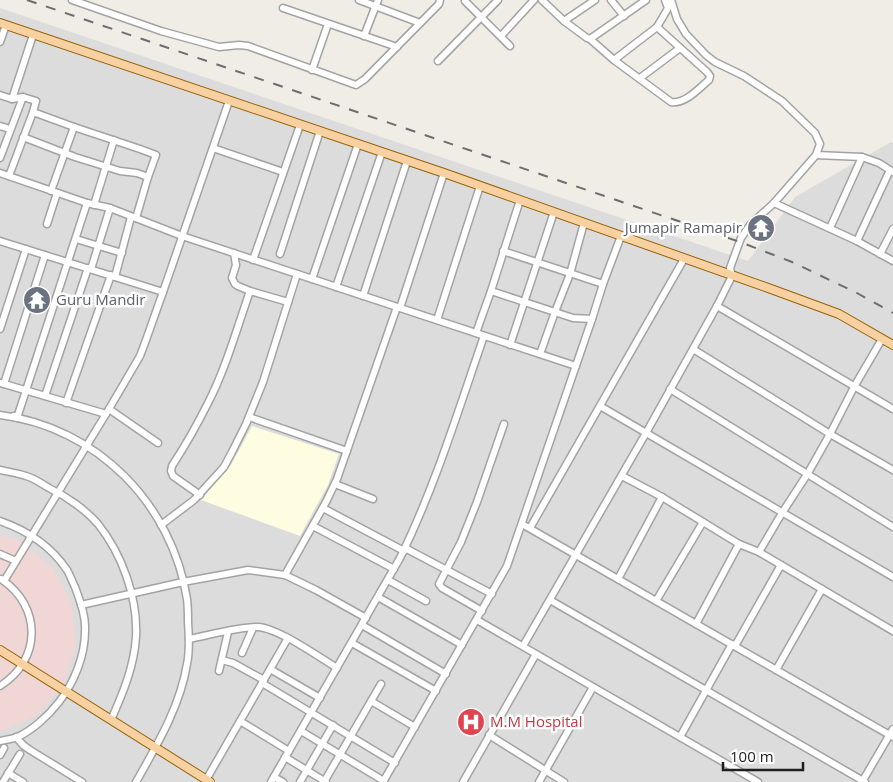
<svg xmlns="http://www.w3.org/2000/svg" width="893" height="782" viewBox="0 0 893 782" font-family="'Open Sans',sans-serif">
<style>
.residential{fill:#dddcdc}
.commercial{fill:#f0d7d6}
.education{fill:#fefde1}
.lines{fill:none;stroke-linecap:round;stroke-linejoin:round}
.minor-casing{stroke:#a3a3a3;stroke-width:9}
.major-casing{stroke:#956206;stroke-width:10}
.minor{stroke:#fff;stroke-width:6}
.major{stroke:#f8d1a3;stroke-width:8}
.rail{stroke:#6d6d6d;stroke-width:2;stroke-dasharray:10 10;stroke-linecap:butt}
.labels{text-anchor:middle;stroke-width:5;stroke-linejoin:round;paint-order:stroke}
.worship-label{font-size:15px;fill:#5b616d;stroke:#fff;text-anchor:end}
.health-label{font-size:15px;fill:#be3a42;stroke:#fff;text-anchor:start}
</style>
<rect width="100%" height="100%" fill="#f0ece6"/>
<path class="residential" d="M0,8l748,253 47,-64 96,-55 2,1v639h-893z"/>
<path class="commercial" d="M0,535l18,5 35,28 18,34 5,42 -11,37 -27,33 -38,18z"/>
<path class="education" d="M252,426l87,28 -11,31 -28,51 -99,-36 30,-35z"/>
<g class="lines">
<g class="minor-casing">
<g id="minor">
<path d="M72,0l89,31 58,16 20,-2 9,1 108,39 9,-6 74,-75 1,-4"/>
<path d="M359,0l61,23"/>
<path d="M542,0l22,21 23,17 3,1 56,-39"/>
<path d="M611,0l13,16"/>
<path d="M465,1l45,45"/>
<path d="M283,8l114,39"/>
<path d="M564,21l31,-21"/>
<path d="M364,36l14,-36"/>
<path d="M501,36l33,-36"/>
<path d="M590,39l24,21 57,42c15,2 28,-14 38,-22l1,-4 -3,-4 -50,-45"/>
<path d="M0,42l6,-17"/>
<path d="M614,60l43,-33 10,-17 1,-2 -3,-8"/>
<path d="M438,61l60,-61"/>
<path d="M312,70l16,-46"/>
<path d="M640,78l40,-30"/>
<path d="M0,95l12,4 11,-2 13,4 -3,11 41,15 66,22 16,6 -8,22 -12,41"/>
<path d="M12,99l21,-64"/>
<path d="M0,126l10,3"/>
<path d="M23,137l52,20 45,14 17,2 11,4"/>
<path d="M213,148l70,24"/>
<path d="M816,155l46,2 17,6 14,9"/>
<path d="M0,158l23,-61"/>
<path d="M0,173l87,30 23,5 72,28 394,130"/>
<path d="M9,176l24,-64"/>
<path d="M51,191l23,-64"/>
<path d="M774,203l83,38 36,20"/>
<path d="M94,205l20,-65"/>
<path d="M47,224l10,-31"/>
<path d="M830,228l32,-71"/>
<path d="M76,239l46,14"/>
<path d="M0,241l163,51"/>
<path d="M857,241l33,-71"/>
<path d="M503,251l100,33"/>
<path d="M234,253l2,12 -4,13 3,6 3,2 12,5 38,11"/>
<path d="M280,254l40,-123"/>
<path d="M880,254l13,-25"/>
<path d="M253,260l47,-135"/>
<path d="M91,269l19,-61"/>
<path d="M115,277l16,-60"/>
<path d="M312,279l46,-135"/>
<path d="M336,287l46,-135"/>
<path d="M491,291l82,27 19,1"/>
<path d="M363,296l44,-135"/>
<path d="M717,306l176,103"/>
<path d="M400,308l44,-135"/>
<path d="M437,320l43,-134"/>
<path d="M0,329l26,-80"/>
<path d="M476,333l15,-42 29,-91"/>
<path d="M510,345l44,-133"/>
<path d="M693,349l137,85 63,36"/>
<path d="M540,354l15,-42 15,-38 14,-51"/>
<path d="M1,383l105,31"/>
<path d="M4,384l41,-129"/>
<path d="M670,389l223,138"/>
<path d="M45,396l43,-128"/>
<path d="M66,403l45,-128"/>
<path d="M600,406l293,171"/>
<path d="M109,409l49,34"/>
<path d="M0,415c97,12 172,89 187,184 1,8 1,16 1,23 1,14 2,29 -1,42 -7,43 -30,81 -51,118"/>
<path d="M14,416l3,2 70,-215"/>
<path d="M249,417l98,34"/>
<path d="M0,470c9,2 17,3 26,6 8,2 16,8 23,12 17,8 37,22 49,36 24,30 40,74 38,113 -2,30 -13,56 -25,83"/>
<path d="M622,476l40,21 77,47 20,8 134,79"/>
<path d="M335,484l38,15"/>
<path d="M200,495l-27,-19 -2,-5 1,-5c13,-20 25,-41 36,-63 18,-35 29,-75 42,-112"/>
<path d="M323,508l81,43"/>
<path d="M0,521c26,9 51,25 67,49 3,5 5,11 8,17 5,14 11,29 10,44 0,25 -11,52 -26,71 -10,13 -28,30 -44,36 -5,1 -10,2 -15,3"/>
<path d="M522,524l371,213"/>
<path d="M161,525l33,-25 30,-33 8,-15 14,-28 17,-42 34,-108"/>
<path d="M313,526l81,43"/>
<path d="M530,528l154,-269"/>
<path d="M405,548l87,46"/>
<path d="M759,552l23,-39 26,-40 22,-39 24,-47 28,-48"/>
<path d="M0,554l16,7"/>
<path d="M285,575l41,-73 11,-23 60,-172"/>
<path d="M618,579l44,-82"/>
<path d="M388,580l38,21"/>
<path d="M4,581l105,-172 31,-53 6,-16 17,-48 66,-191"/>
<path d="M378,597l84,48"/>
<path d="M550,600l315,182"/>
<path d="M656,601l47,-79"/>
<path d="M81,605l102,-23 65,-12 37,5 31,15 50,28"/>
<path d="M482,611l-40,-23 -3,-4 22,-42 16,-40 27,-78"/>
<path d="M477,620l281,162"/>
<path d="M696,624l43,-80"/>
<path d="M362,625l84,49"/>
<path d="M189,639c21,-4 48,-12 69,-12 20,1 61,30 79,41"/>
<path d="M352,643l84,48"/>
<path d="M523,646l123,-213 71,-127 15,-30 -2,-8 11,-30 9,-13 24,-22 42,-48 4,-11 -5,-11 -33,-32 -38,-25 -29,-14 -9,-7 -20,-21 -9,-15 -6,-19"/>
<path d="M735,646l46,-81"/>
<path d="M242,653l11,-25"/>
<path d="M222,660l11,3 31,17"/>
<path d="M270,669l50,29"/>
<path d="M776,670l46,-81"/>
<path d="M219,671l9,-39"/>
<path d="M262,683l133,80"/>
<path d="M0,686c42,-26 42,-80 1,-107"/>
<path d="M371,701l44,26"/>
<path d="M240,721l49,30"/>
<path d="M301,731l83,50"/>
<path d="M489,735l75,47"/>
<path d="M16,737l7,8 7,5 52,32"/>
<path d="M680,737l52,-93"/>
<path d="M0,755l4,-7"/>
<path d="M285,757l41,25"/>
<path d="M8,773l15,9"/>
<path d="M274,777l9,5"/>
<path d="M206,780l82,-142"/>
<path d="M3,782l17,-28"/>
<path d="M271,782l129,-224c35,-71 58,-147 84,-222"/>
<path d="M300,782l33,-57"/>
<path d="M324,782l57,-98"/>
<path d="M383,782l124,-216 85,-247 11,-35 18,-48"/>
<path d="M463,782l73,-128"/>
<path d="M539,782l54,-95"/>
<path d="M862,782l31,-53"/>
</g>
</g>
<g class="major-casing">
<g id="major">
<path d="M0,23l444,150 327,116 68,25 54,31"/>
<path d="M0,650l210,132"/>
</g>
</g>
<use href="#minor" class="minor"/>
<use href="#major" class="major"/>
<path class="rail" d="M27,0l713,242 52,20 65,31 36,20"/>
</g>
<defs>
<g id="temple-disc" transform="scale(1.4375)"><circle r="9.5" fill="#6b7280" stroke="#fff"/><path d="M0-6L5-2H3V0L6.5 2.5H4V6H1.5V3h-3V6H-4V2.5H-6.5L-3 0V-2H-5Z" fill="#fff"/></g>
<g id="hospital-disc" transform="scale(1.4375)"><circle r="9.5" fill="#e0444e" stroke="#fff"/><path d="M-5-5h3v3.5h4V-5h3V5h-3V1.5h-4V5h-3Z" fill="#fff"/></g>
</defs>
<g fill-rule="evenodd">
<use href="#temple-disc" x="761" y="228"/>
<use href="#temple-disc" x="37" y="300"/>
<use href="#hospital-disc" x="471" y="722"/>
</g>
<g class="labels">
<g class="worship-label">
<text x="742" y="233">Jumapir Ramapir</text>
<text x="56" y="305" text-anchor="start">Guru Mandir</text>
</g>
<g class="health-label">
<text x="490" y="727">M.M Hospital</text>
</g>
</g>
<path d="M723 762v8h80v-8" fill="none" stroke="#1f1f1f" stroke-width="2.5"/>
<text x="730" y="762" font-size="15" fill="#1f1f1f" stroke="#ffffff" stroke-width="4" paint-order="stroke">100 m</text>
</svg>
